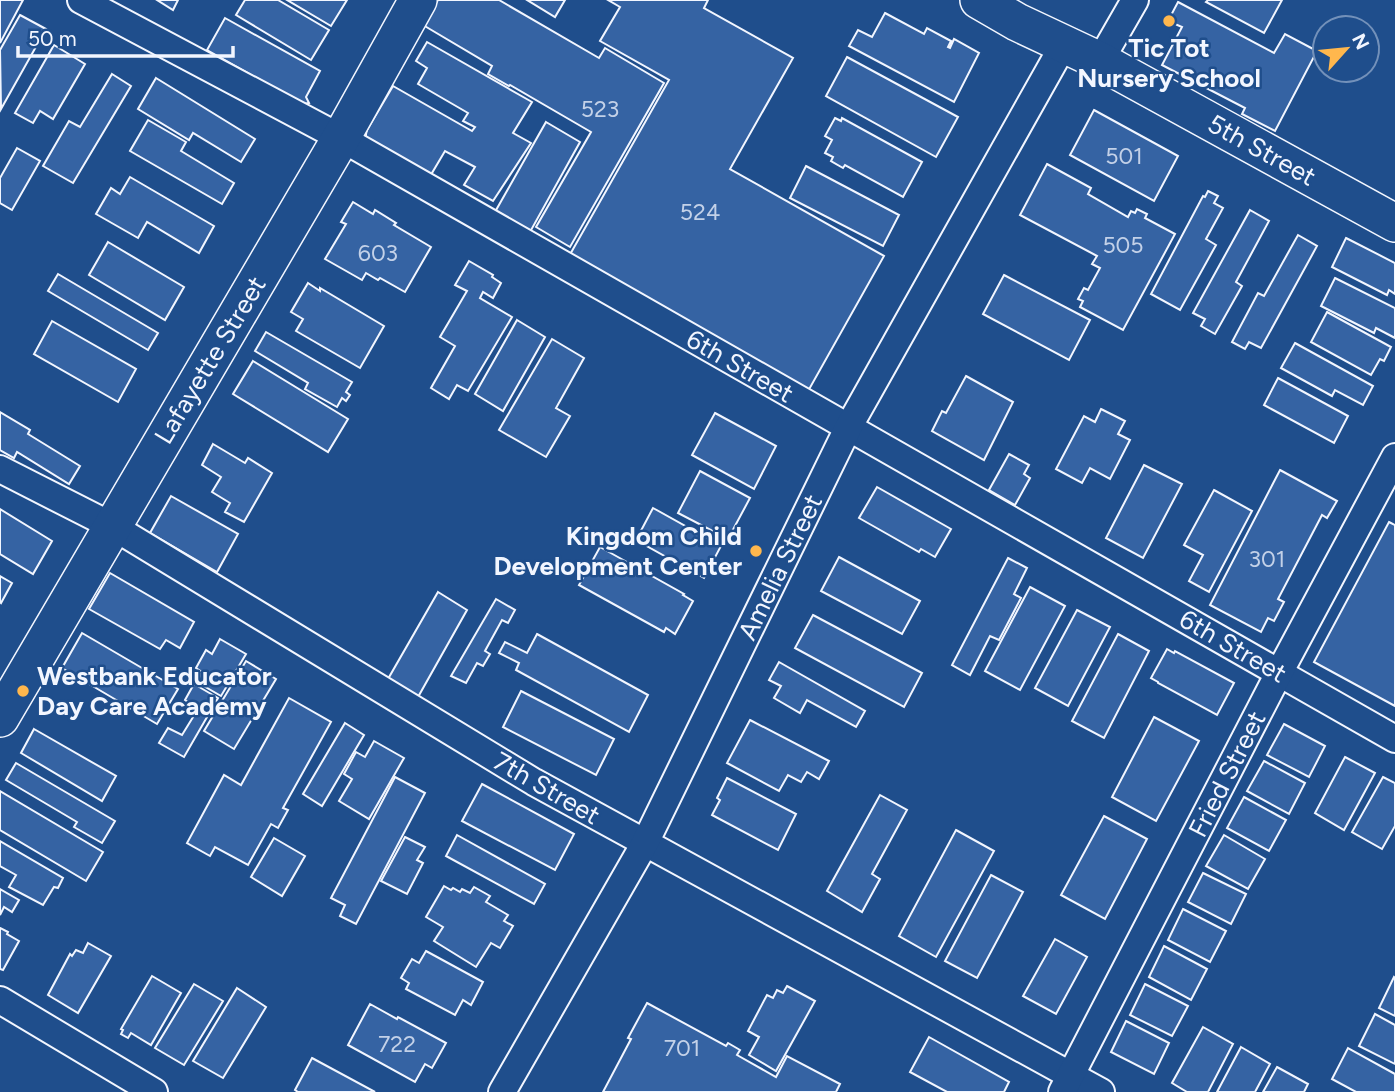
<svg xmlns="http://www.w3.org/2000/svg" width="1395" height="1092" viewBox="0 0 1395 1092" font-family="Figtree,sans-serif">
<style>
.building{fill:#3563a3;stroke:#f2f6ff;stroke-width:2}
.lines{fill:none;stroke-linecap:round;stroke-linejoin:round}
.street-casing{stroke:#f2f6ff;stroke-width:30}
.secondary-casing{stroke:#f2f6ff;stroke-width:40}
.street{stroke:#1f4e8c;stroke-width:26}
.secondary{stroke:#1f4e8c;stroke-width:37}
.poi-dot{fill:#ffb74d;stroke:#1f4e8c;stroke-width:2.5}
.labels{text-anchor:middle;stroke-width:5;stroke-linejoin:round;paint-order:stroke}
.number-label{font-size:23px;fill:#c3d1e8}
.poi-label{font-size:26px;font-weight:bold;fill:#f2f6ff;stroke:#1f4e8c}
.street-label{font-size:26px;fill:#f2f6ff;stroke:#1f4e8c}
</style>
<rect width="100%" height="100%" fill="#1f4e8c"/>
<g class="building">
<path d="M0,0h23l-23,43z"/>
<path d="M157,0h21l-5,10z"/>
<path d="M245,0h33l51,30 -18,30 -75,-45z"/>
<path d="M287,0h60l-16,26z"/>
<path d="M438,0h61l100,58 6,-10 59,35 -94,164 -34,-20 55,-95 -81,-47 -1,1 -21,-12 4,-8 -69,-41z"/>
<path d="M527,0h38l-10,17z"/>
<path d="M608,0h100l-4,8 89,50 -63,111 154,87 -77,137 -239,-135 101,-178 -69,-39 20,-34z"/>
<path d="M1208,0h74l-18,33 -58,-31z"/>
<path d="M1178,2l96,51 11,-19 32,17 -42,80 -33,-17 3,-6 -83,-43 20,-38 -14,-6z"/>
<path d="M885,13l39,21 3,-6 24,13 -3,6 2,1 4,-9 25,14 -25,49 -105,-56 9,-16 14,7z"/>
<path d="M20,15l26,14 -45,80 -1,-59z"/>
<path d="M225,18l95,53 -14,26 3,6 -11,2 -2,-5 -89,-50z"/>
<path d="M427,42l105,60 -19,31 18,10 -38,58 -29,-16 11,-18 -30,-16 -16,27 -63,-38v-6l1,-4 26,-44 79,45 3,-4 -12,-6 5,-8 -50,-29 9,-16 -11,-7z"/>
<path d="M54,45l31,19 -32,55 -13,-8 -7,12 -18,-10z"/>
<path d="M847,57l111,60 -22,40 -110,-61z"/>
<path d="M112,74l19,12 -58,97 -30,-17 26,-45 11,6z"/>
<path d="M156,78l99,61 -14,23 -48,-29 -4,7 -51,-31z"/>
<path d="M1094,110l84,46 -24,45 -84,-46z"/>
<path d="M835,118l6,3 1,-3 80,44 -19,35 -58,-32 -2,3 -12,-7 2,-4 -8,-4 7,-13 -7,-4z"/>
<path d="M148,120l38,22 -5,9 53,32 -12,21 -92,-53z"/>
<path d="M546,122l34,20 -50,90 -35,-20z"/>
<path d="M17,148l23,13 -28,49 -12,-7v-25z"/>
<path d="M1047,164l44,24 -3,6 40,23 3,-6 4,2 2,-4 10,5 -2,4 30,16 -52,96 -43,-23 3,-6 -5,-2 6,-11 4,2 12,-22 -8,-4 5,-8 -77,-41z"/>
<path d="M806,166l93,49 -16,31 -93,-48z"/>
<path d="M130,177l84,49 -15,27 -52,-31 -9,16 -42,-24 15,-26 9,6z"/>
<path d="M1208,191l10,5 -4,7 9,5 -17,31 10,6 -36,65 -29,-16 52,-98 2,1z"/>
<path d="M353,202l20,12 2,-4 21,13 -2,2 37,22 -26,45 -25,-14 -2,2 -12,-7 -4,7 -37,-21 21,-35 -5,-2z"/>
<path d="M1250,210l19,11 -33,61 6,4 -27,48 -14,-8 4,-7 -12,-6z"/>
<path d="M1298,235l19,11 -56,102 -12,-6 -4,7 -13,-7 26,-49 6,3z"/>
<path d="M1346,238l49,25v31l-6,-4 -2,5 -55,-28z"/>
<path d="M108,242l76,45 -19,33 -76,-45z"/>
<path d="M469,261l24,14 -1,2 9,6 -8,15 -10,-6 -3,6 32,19 -44,74 -11,-6 -8,14 -18,-11 24,-42 -15,-9 27,-46 -12,-6z"/>
<path d="M58,274l100,59 -10,17 -100,-59z"/>
<path d="M1004,275l86,45 -21,40 -86,-46z"/>
<path d="M1335,278l60,30v30l-19,-10 -2,5 -53,-27z"/>
<path d="M308,283l12,8v-3l64,38 -24,42 -64,-37 7,-12 -12,-7z"/>
<path d="M1327,312l64,35 -7,14 -4,-2 -9,16 -60,-33z"/>
<path d="M517,320l28,17 -42,74 -28,-17z"/>
<path d="M52,321l84,48 -18,33 -84,-48z"/>
<path d="M266,332l86,50 -6,10 4,3 -4,6 -4,-3 -5,9 -32,-18 3,-6 -53,-32z"/>
<path d="M552,339l32,19 -28,50 14,8 -24,41 -47,-27z"/>
<path d="M1295,343l78,43 -10,19 -28,-15 -3,6 -51,-28z"/>
<path d="M253,361l95,58 -20,33 -95,-58z"/>
<path d="M966,376l47,26 -29,58 -52,-29 10,-20 4,2z"/>
<path d="M1278,378l70,38 -14,27 -70,-38z"/>
<path d="M1101,409l24,12 -7,13 12,6 -20,39 -20,-11 -8,15 -26,-14 28,-53 11,6z"/>
<path d="M0,412l30,18 -2,4 52,32 -11,18 -52,-32 -3,6 -14,-8z"/>
<path d="M715,413l61,33 -22,43 -62,-34z"/>
<path d="M213,444l32,19 3,-5 24,15 -28,49 -19,-10 5,-9 -18,-11 9,-15 -19,-12z"/>
<path d="M1009,454l20,11 -5,9 6,4 -15,27 -26,-15z"/>
<path d="M1144,465l38,19 -39,74 -37,-20z"/>
<path d="M1280,470l57,31 -10,17 -5,-3 -44,84 6,3 -10,19 -6,-3 -7,14 -51,-27z"/>
<path d="M700,471l50,27 -22,41 -50,-26z"/>
<path d="M877,487l74,42 -16,28 -14,-8 -2,3 -60,-34z"/>
<path d="M1214,490l38,21 -43,81 -20,-11 14,-26 -19,-10z"/>
<path d="M171,496l67,38 -21,38 -67,-39z"/>
<path d="M653,508l68,38 -17,32 -68,-38z"/>
<path d="M0,509l52,32 -19,33 -33,-20z"/>
<path d="M1389,522l6,3v181l-81,-44z"/>
<path d="M600,547l84,47 -1,1 10,6 -18,33 -9,-6 -2,4 -85,-47z"/>
<path d="M839,557l81,44 -18,33 -81,-43z"/>
<path d="M1008,558l19,10 -13,26 7,4 -22,42 -9,-4 -20,39 -18,-10z"/>
<path d="M110,573l84,49 -14,26 -14,-8 -6,9 -71,-40z"/>
<path d="M0,576l12,7 -11,20 -1,-1z"/>
<path d="M1030,587l35,19 -45,84 -35,-19z"/>
<path d="M438,592l29,18 -49,87 -30,-18z"/>
<path d="M496,599l19,11 -7,13 -6,-3 -17,31 5,3 -7,12 -6,-3 -11,20 -15,-7z"/>
<path d="M1077,610l33,17 -42,79 -33,-18z"/>
<path d="M813,615l109,58 -18,34 -109,-59z"/>
<path d="M82,633l96,56 -21,35 -95,-56z"/>
<path d="M537,634l111,61 -19,37 -113,-62 3,-7 -20,-10 6,-11 22,11z"/>
<path d="M1118,634l31,17 -45,87 -32,-17z"/>
<path d="M220,639l26,15 -25,42 -24,-14 5,-10 -6,-4 10,-18 6,4z"/>
<path d="M1167,649l7,4 1,-2 59,32 -17,32 -59,-32v-1l-7,-4z"/>
<path d="M246,661l30,18 -42,70 -30,-18z"/>
<path d="M779,662l86,49 -9,16 -49,-27 -7,13 -26,-15 7,-12 -12,-6z"/>
<path d="M194,684l24,14 -34,59 -25,-14 9,-15 14,7 16,-26 -13,-9z"/>
<path d="M521,691l93,48 -18,36 -93,-48z"/>
<path d="M289,698l42,24 -48,86 5,2 -10,18 -7,-4 -23,41 -33,-18 -5,9 -23,-13 37,-68 17,10z"/>
<path d="M1154,717l45,24 -43,80 -44,-24z"/>
<path d="M750,720l79,41 -10,18 -12,-7 -6,10 -13,-7 -9,16 -52,-28z"/>
<path d="M345,723l19,12 -42,71 -19,-12z"/>
<path d="M1284,724l41,22 -16,31 -42,-22z"/>
<path d="M34,729l82,47 -14,25 -81,-48z"/>
<path d="M374,741l30,17 -35,61 -30,-18 13,-22 -8,-5 12,-22 9,5z"/>
<path d="M1345,757l30,16 -31,57 -29,-17z"/>
<path d="M1264,761l41,22 -16,31 -42,-23z"/>
<path d="M16,763l99,58 -13,22 -28,-16 3,-5 -71,-42z"/>
<path d="M395,777l30,16 -69,131 -16,-8 5,-11 -14,-7z"/>
<path d="M1383,777l12,6v43l-13,23 -30,-17z"/>
<path d="M727,778l69,36 -18,36 -66,-35 8,-15 -3,-2z"/>
<path d="M482,784l92,50 -19,36 -93,-49z"/>
<path d="M0,791l103,61 -17,29 -86,-51z"/>
<path d="M880,795l27,15 -35,64 8,5 -18,33 -35,-21z"/>
<path d="M1244,797l42,23 -17,31 -42,-23z"/>
<path d="M1104,816l43,23 -42,80 -44,-24z"/>
<path d="M956,830l38,21 -58,106 -37,-21z"/>
<path d="M457,835l88,49 -11,20 -88,-48z"/>
<path d="M1224,835l41,24 -17,30 -42,-23z"/>
<path d="M405,837l20,10 -8,13 6,3 -16,31 -26,-13z"/>
<path d="M274,838l31,18 -23,40 -31,-19z"/>
<path d="M0,841l63,37 -5,10 -4,-1 -11,18 -34,-18 7,-12 -16,-9z"/>
<path d="M1203,873l43,21 -15,30 -43,-22z"/>
<path d="M991,875l32,17 -46,86 -32,-17z"/>
<path d="M444,886l7,4 2,-2 7,4 2,-3 8,4 4,-6 16,9 -4,6 22,13 -4,6 9,5 -13,22 -9,-5 -15,24 -42,-26 9,-14 -17,-10z"/>
<path d="M0,889l19,11 -7,12 -8,-5 -4,8z"/>
<path d="M1183,909l43,22 -16,31 -42,-22z"/>
<path d="M0,928l8,4 -1,2 12,7 -16,29 -3,-1z"/>
<path d="M1055,939l32,18 -31,57 -33,-18z"/>
<path d="M88,943l23,13 -33,57 -30,-18 22,-41 2,2 4,-6 7,3z"/>
<path d="M1164,946l43,23 -16,31 -42,-23z"/>
<path d="M426,951l57,31 -12,23 -8,-5 -8,15 -49,-26 3,-6 -8,-5 11,-19 7,4z"/>
<path d="M152,976l29,17 -30,52 -20,-12 -3,5 -7,-4 2,-4 -2,-1z"/>
<path d="M1394,977l1,1v38l-16,-8z"/>
<path d="M194,984l29,17 -39,64 -29,-17z"/>
<path d="M1145,984l43,22 -16,30 -42,-21z"/>
<path d="M787,986l28,15 -39,70 -27,-16 10,-18 -11,-6 19,-36 6,3 4,-8 6,3z"/>
<path d="M237,988l29,19 -43,71 -30,-17z"/>
<path d="M647,1003l79,43 2,-3 12,7 -3,5 39,22 11,-21 53,28 -4,8h-233l28,-53 -3,-1z"/>
<path d="M370,1004l27,15 1,-2 48,26 -14,25 -7,-4 -10,18 -67,-37z"/>
<path d="M1375,1014l20,11v39l-36,-18z"/>
<path d="M1126,1021l43,22 -15,31 -43,-22z"/>
<path d="M1203,1027l30,17 -25,48h-21l-15,-9z"/>
<path d="M929,1037l80,45 -5,10h-57l-37,-20z"/>
<path d="M1241,1047l29,17 -15,28h-38z"/>
<path d="M1348,1048l47,26v18h-39l-24,-13z"/>
<path d="M312,1058l63,34h-77l-3,-2z"/>
<path d="M1277,1067l31,17 -4,8h-41z"/>
</g>
<g class="lines">
<g class="street-casing">
<g id="street">
<path d="M81,0l260,138 1054,601"/>
<path d="M1100,61l35,-61"/>
<path d="M0,469l112,57 422,256 567,310"/>
<path d="M0,1000l154,92"/>
<path d="M502,1092l143,-249 203,-415 216,-384"/>
<path d="M1062,1092l217,-419 116,-216"/>
</g>
</g>
<g class="secondary-casing">
<g id="secondary">
<path d="M979,0l38,22 83,39 295,162"/>
<path d="M0,718l341,-580 77,-138"/>
</g>
</g>
<use href="#street" class="street"/>
<use href="#secondary" class="secondary"/>
</g>
<g class="poi-dot">
<circle cx="1169" cy="21" r="7"/>
<circle cx="756" cy="551" r="7"/>
<circle cx="23" cy="691" r="7"/>
</g>
<g class="labels">
<g class="number-label">
<text x="600" y="117">523</text>
<text x="1124" y="164">501</text>
<text x="700" y="220">524</text>
<text x="1123" y="253">505</text>
<text x="378" y="261">603</text>
<text x="1267" y="567">301</text>
<text x="397" y="1052">722</text>
<text x="682" y="1056">701</text>
</g>
<g class="poi-label">
<text x="1169" y="57">Tic Tot<tspan x="1169" dy="30">Nursery School</tspan></text>
<text x="742" y="545" text-anchor="end">Kingdom Child<tspan x="742" dy="30">Development Center</tspan></text>
<text x="37" y="685" text-anchor="start">Westbank Educator<tspan x="37" dy="30">Day Care Academy</tspan></text>
</g>
<g class="street-label">
<text transform="translate(1262 150) rotate(29)" y="9">5th Street</text>
<text transform="translate(210 360) rotate(-59)" y="9">Lafayette Street</text>
<text transform="translate(740 366) rotate(30)" y="9">6th Street</text>
<text transform="translate(780 567) rotate(-64)" y="9">Amelia Street</text>
<text transform="translate(1233 646) rotate(30)" y="9">6th Street</text>
<text transform="translate(1227 774) rotate(-63)" y="9">Fried Street</text>
<text transform="translate(547 788) rotate(30)" y="9">7th Street</text>
</g>
</g>
<g transform="translate(1346 49) rotate(63)"><circle r="33" fill="#1f4e8c" stroke="#7391ba" stroke-width="2"/>
<path d="M0-5L12 26L0 18L-12 26Z" fill="#ffb74d"/>
<text y="-10" font-size="19" font-weight="bold" text-anchor="middle" fill="#f2f6ff">N</text>
</g>
<path d="M18 46v10h215v-10" fill="none" stroke="#f2f6ff" stroke-width="3.5"/>
<text x="28" y="46" font-size="21" fill="#f2f6ff" stroke="#1f4e8c" stroke-width="5" paint-order="stroke">50 m</text>
</svg>
